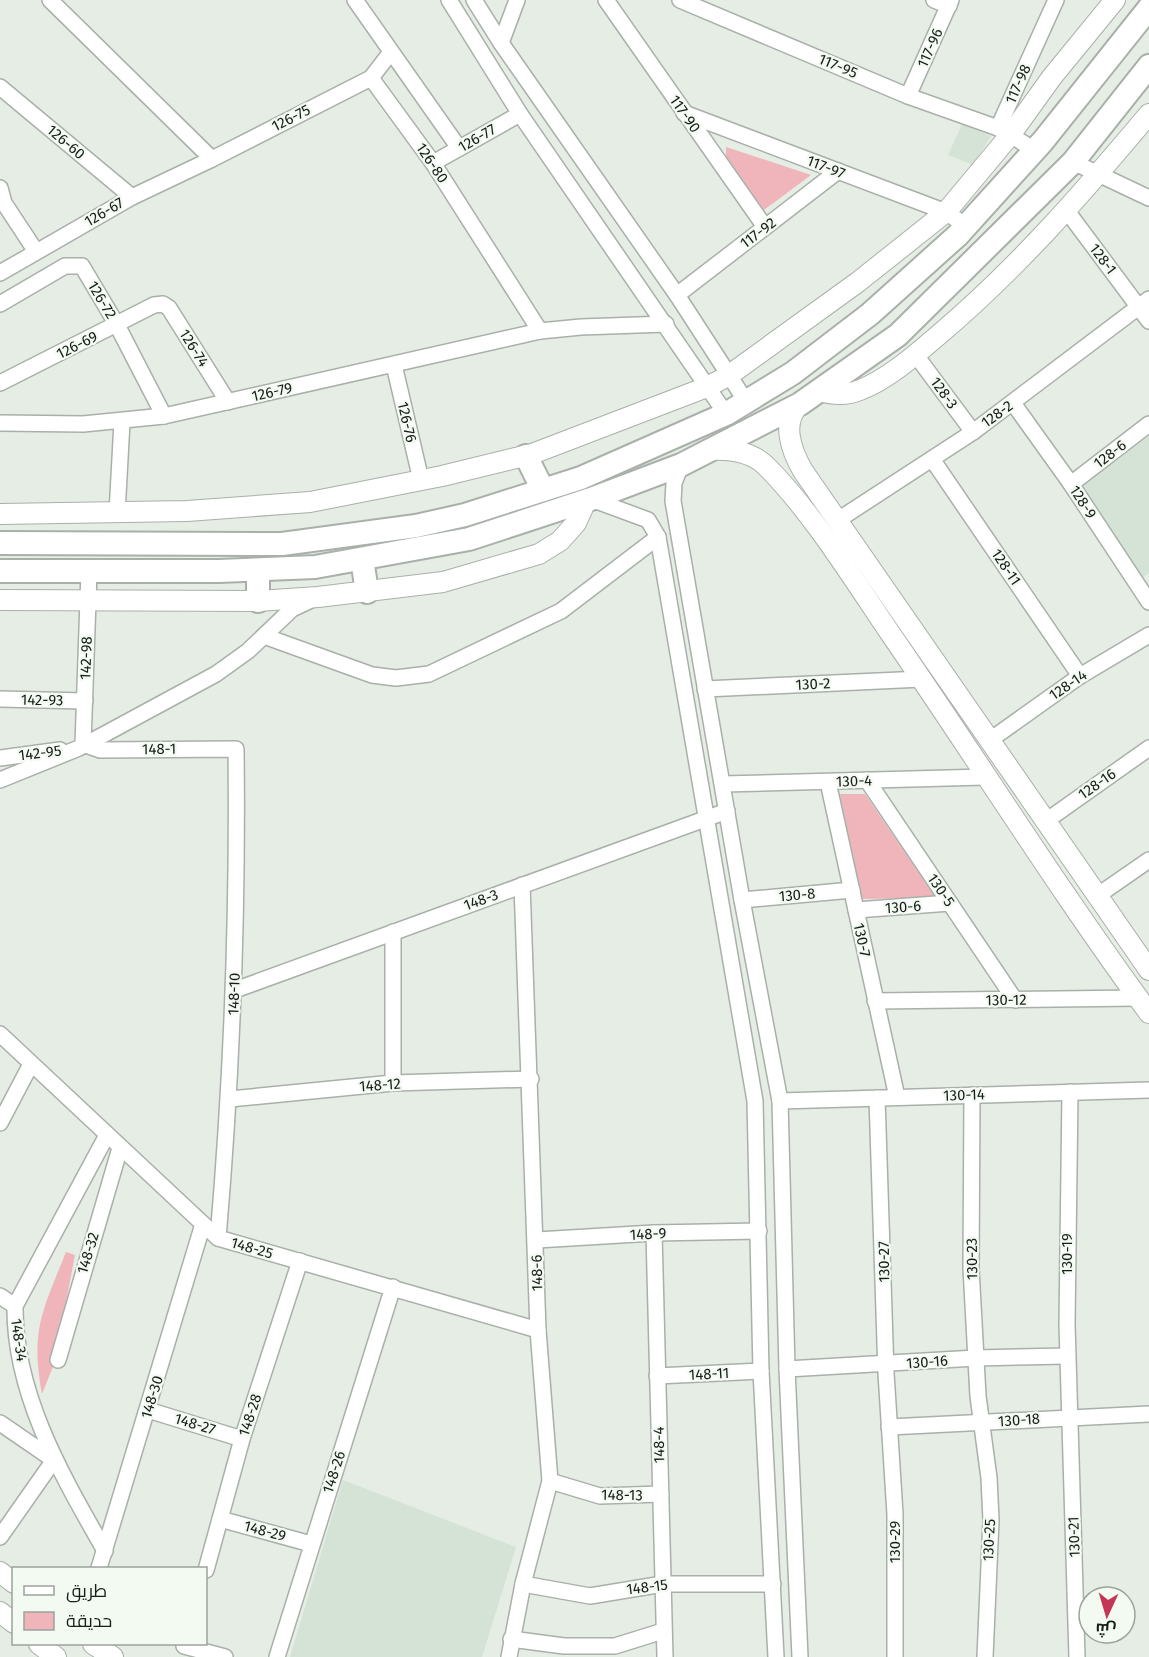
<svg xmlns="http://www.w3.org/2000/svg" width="1149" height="1657" viewBox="0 0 1149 1657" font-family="'Fira Sans',Cairo,sans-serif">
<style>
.built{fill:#d5e3d6}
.green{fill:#f0b5bb}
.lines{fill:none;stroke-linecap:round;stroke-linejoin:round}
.minor-casing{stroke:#a9b0a9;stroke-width:18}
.major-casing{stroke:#a9b0a9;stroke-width:22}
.highway-casing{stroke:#a9b0a9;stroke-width:26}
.minor{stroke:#fff;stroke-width:15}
.major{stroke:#fff;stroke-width:20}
.highway{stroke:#fff;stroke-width:22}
.labels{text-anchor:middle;stroke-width:4.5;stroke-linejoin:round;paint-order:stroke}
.street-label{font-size:15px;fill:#1a1d1a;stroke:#f2faf2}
</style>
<rect width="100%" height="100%" fill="#e5ede5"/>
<g class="built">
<path d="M962,124l29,12 -18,29 -25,-10z"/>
<path d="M1149,435v138l-7,5 -63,-92z"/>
<path d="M343,1480l173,67 -34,110h-192z"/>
</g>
<g class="green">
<path d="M726,147l85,28 -47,35 -38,-48z"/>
<path d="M840,794h25l71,104 -77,1z"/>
<path d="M66,1252l9,3 -21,109 -12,30c-12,-64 1,-84 24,-142z"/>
</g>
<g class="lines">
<g class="minor-casing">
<g id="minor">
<path d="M50,0l162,159"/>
<path d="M355,0l104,148"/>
<path d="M449,0l71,114 206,300"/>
<path d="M474,0l27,43 176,252 70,108"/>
<path d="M606,0l159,227"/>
<path d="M680,0l228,96 90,32 37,22"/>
<path d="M934,0l15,6"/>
<path d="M501,43l16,-43"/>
<path d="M371,78l62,85 107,168"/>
<path d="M0,87l132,110"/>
<path d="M908,96l43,-96"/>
<path d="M684,113l262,99 20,14"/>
<path d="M998,128l58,-128"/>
<path d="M1073,162l76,36"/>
<path d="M433,163l87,-49"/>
<path d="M0,188l4,15 31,47"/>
<path d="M1067,211l82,110"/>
<path d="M0,273l132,-76 80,-38 159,-81 20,-26"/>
<path d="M677,295l161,-124"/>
<path d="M0,304l65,-38h17l35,59 47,91"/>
<path d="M915,354l58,78"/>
<path d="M394,365l27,115"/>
<path d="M0,383l154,-78 9,-1 6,4 59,94"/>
<path d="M1013,403l58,81 78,118"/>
<path d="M0,423l83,1 81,-8 376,-85 41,-4 85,-3"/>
<path d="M932,459l148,217"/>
<path d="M681,465l-7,18 -1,18 69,399 38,201 7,268 13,288"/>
<path d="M1071,484l78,-60"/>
<path d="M591,499l57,21 10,17 97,564 6,270 15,286"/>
<path d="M117,513l5,-91"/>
<path d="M838,520l135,-88 176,-133"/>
<path d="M264,636l108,39 24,3 33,-4 132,-63 97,-74"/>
<path d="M705,689l217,-10"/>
<path d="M0,699l85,2"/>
<path d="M990,740l90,-64 69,-41"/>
<path d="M83,744l17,6 136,-1c2,163 -4,326 -18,489"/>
<path d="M83,744l6,-173"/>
<path d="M0,758l60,-8"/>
<path d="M0,780l79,-32 137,-74 32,-23 44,-42 19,-9"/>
<path d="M867,780l148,220"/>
<path d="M828,782l69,315"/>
<path d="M723,784l262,-7"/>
<path d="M1046,821l103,-73"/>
<path d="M1097,896l52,-36"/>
<path d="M742,900l110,-10"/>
<path d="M856,910l94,-7"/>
<path d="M235,990l492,-179"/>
<path d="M875,1001l263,-3"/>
<path d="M0,1034l218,204 320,92"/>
<path d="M393,1083v-151"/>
<path d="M1070,1092l-3,232 10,333"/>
<path d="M972,1095l-1,173 7,128 11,82 2,42 -6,137"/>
<path d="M877,1098l9,275 9,141v143"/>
<path d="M230,1099l163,-16 138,-4"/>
<path d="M780,1101l369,-11"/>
<path d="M0,1123l31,-59"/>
<path d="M654,1233l11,424"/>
<path d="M537,1240l117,-7 105,-2"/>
<path d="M0,1296l15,10"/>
<path d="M58,1360l62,-212"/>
<path d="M787,1369l189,-11 91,-2"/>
<path d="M657,1376l104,-5"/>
<path d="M148,1410l94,29"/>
<path d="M0,1423l54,37 -54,77"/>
<path d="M889,1427l260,-13"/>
<path d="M550,1481l50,15 61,-2"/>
<path d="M220,1519l91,25"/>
<path d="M105,1551c-42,-74 -91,-156 -90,-245l92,-171"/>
<path d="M99,1568l104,-344"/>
<path d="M206,1570l36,-131 58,-178"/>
<path d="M523,1584l67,12 73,-12h110"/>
<path d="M511,1639l53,7h51l48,-15"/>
<path d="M184,1646l41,11"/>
<path d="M277,1657l116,-370"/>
<path d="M509,1657l14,-73 27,-103 -12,-151 -16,-445"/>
</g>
</g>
<g class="major-casing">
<g id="major">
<path d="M819,391c14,4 27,5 41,-1 26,-10 53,-33 75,-52 80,-67 147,-144 214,-224"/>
<path d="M800,404c-20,18 -8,48 3,67l346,499"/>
<path d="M710,450c19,-1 40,1 55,15 45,44 89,115 125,168 87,126 168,256 259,380"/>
<path d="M0,514l187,-3 123,-9 132,-26 90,-22 175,-67 21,-11 130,-94 88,-70 65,-78 41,-57 63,-77"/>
<path d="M0,600l258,1 60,-4 125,-15 96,-28 21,-13 16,-18 10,-22"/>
<path d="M0,1572l14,11"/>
<path d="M0,1612l14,11"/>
<path d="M39,1644l17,13"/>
<path d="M93,1644l20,13"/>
</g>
</g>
<g class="highway-casing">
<g id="highway">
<path d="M526,456l17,34"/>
<path d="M0,543l282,1 134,-18 49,-11 116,-37 145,-64 67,-41 77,-59 88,-79 85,-94 106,-133"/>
<path d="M362,559l5,33"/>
<path d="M258,570v31"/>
<path d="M0,571h219l96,-4 154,-28 122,-40 90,-34 119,-61 98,-69 175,-173 76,-96"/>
</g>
</g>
<use href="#minor" class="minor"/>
<use href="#major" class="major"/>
<use href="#highway" class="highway"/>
</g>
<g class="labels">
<g class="street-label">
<text transform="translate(930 48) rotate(-66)" y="5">117-96</text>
<text transform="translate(838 66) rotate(23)" y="5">117-95</text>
<text transform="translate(1018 84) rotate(-66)" y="5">117-98</text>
<text transform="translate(685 114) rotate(55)" y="5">117-90</text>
<text transform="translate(291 118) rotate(-27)" y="5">126-75</text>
<text transform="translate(477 138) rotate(-30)" y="5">126-77</text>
<text transform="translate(66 142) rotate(40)" y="5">126-60</text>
<text transform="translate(432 163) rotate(56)" y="5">126-80</text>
<text transform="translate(826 167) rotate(21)" y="5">117-97</text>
<text transform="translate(104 212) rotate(-30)" y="5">126-67</text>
<text transform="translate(758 233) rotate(-37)" y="5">117-92</text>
<text transform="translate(1103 259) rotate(53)" y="5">128-1</text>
<text transform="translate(102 300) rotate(59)" y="5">126-72</text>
<text transform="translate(77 345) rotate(-27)" y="5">126-69</text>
<text transform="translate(194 348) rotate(58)" y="5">126-74</text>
<text transform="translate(272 392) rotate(-13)" y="5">126-79</text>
<text transform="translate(944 393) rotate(54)" y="5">128-3</text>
<text transform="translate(997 414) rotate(-36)" y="5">128-2</text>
<text transform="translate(407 422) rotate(77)" y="5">126-76</text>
<text transform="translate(1110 454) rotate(-37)" y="5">128-6</text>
<text transform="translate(1083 502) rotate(57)" y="5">128-9</text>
<text transform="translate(1006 567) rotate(56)" y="5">128-11</text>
<text transform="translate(86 658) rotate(-88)" y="5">142-98</text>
<text transform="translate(813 684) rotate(-3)" y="5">130-2</text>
<text transform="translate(1068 685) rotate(-34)" y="5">128-14</text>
<text transform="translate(42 700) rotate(1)" y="5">142-93</text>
<text transform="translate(159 749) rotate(-1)" y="5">148-1</text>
<text transform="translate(40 753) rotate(-7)" y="5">142-95</text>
<text transform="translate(854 781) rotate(-2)" y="5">130-4</text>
<text transform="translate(1097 784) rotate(-35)" y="5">128-16</text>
<text transform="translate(941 890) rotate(56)" y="5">130-5</text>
<text transform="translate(797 895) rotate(-5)" y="5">130-8</text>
<text transform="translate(481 900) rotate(-20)" y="5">148-3</text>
<text transform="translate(903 907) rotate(-4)" y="5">130-6</text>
<text transform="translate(862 940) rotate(78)" y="5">130-7</text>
<text transform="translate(234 994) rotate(-88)" y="5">148-10</text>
<text transform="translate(1006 1000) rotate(-1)" y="5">130-12</text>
<text transform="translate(380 1085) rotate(-4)" y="5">148-12</text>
<text transform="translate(964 1095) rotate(-2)" y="5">130-14</text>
<text transform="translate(648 1234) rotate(-3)" y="5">148-9</text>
<text transform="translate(252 1248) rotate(16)" y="5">148-25</text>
<text transform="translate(88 1253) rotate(-73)" y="5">148-32</text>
<text transform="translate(1067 1254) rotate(-90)" y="5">130-19</text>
<text transform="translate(972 1259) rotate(-91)" y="5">130-23</text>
<text transform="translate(884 1262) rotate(-91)" y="5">130-27</text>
<text transform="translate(537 1273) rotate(-91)" y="5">148-6</text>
<text transform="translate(19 1340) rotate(82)" y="5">148-34</text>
<text transform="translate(927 1362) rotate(-4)" y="5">130-16</text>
<text transform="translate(709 1374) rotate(-3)" y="5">148-11</text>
<text transform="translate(152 1397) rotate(-73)" y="5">148-30</text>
<text transform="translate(250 1415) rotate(-72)" y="5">148-28</text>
<text transform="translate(1019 1420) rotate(-4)" y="5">130-18</text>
<text transform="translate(195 1424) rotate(17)" y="5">148-27</text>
<text transform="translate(659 1445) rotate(-91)" y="5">148-4</text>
<text transform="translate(334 1472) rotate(-72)" y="5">148-26</text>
<text transform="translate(622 1495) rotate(1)" y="5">148-13</text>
<text transform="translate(265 1531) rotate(15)" y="5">148-29</text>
<text transform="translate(1074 1537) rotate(-92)" y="5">130-21</text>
<text transform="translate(989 1540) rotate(-87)" y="5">130-25</text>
<text transform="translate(895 1542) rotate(-90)" y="5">130-29</text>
<text transform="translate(647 1587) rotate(-7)" y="5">148-15</text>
</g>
</g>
<rect x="12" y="1567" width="195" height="78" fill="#f2faf2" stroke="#9ca29c" stroke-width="1.5"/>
<rect x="24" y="1586" width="30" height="9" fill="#ffffff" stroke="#9ca29c" stroke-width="1.5"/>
<text x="66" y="1597" font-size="18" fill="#1a1d1a">طريق</text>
<rect x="24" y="1612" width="30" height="18" fill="#f0b5bb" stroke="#9ca29c" stroke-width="1.5"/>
<text x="66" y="1627" font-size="18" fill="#1a1d1a">حديقة</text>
<g transform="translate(1107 1615) rotate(184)"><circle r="28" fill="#f2faf2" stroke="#9ca29c" stroke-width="1.5"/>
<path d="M0-4.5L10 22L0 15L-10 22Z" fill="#c53556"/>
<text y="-9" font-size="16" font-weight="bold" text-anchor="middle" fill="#1a1d1a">ش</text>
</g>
</svg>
